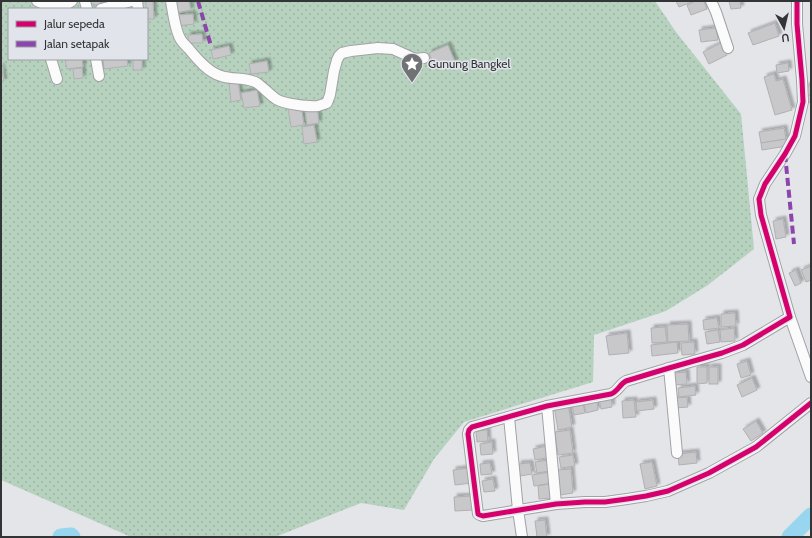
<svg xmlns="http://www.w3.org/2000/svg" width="812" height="538" viewBox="0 0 812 538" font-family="Cabin,sans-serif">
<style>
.grass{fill:url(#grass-dots);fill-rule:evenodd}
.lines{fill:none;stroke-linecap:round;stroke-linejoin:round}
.river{stroke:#97d6ee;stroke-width:17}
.building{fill:#c8c7ca;stroke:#b1b0b3;filter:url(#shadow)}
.street-casing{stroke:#a1a2a5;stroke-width:12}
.street{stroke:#fbfbfc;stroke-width:10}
.quiet{stroke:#8e44ad;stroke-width:4;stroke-dasharray:8 4;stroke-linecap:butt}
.cycleway-casing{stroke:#e1e4eb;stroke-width:8}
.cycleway{stroke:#d6006c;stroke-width:5}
.labels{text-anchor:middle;stroke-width:3;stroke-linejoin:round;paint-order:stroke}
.poi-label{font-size:12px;fill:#333436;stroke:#e1e4eb;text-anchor:start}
</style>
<defs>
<pattern id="grass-dots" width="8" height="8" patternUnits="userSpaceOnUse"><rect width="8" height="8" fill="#b6d2be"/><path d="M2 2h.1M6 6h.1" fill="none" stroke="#9db5a4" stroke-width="1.8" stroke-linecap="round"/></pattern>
<filter id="shadow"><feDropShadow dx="3" dy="-3" stdDeviation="1" flood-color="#0004"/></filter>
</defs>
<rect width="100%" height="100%" fill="#e3e5e9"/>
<path class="grass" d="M1,1h654l21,31 65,82 13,135 -46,36 -42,26 -72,24 -1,47 -129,40 -30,37 -30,51 -43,-7 -86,34h-144l-130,-57zM9,9h138v50h-138z"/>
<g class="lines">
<g class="river">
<path d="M61,537l10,-1 1,1"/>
<path d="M790,537l21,-21"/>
</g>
</g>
<g class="building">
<path d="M91,1h10l-2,5 -9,-3z"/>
<path d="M146,1h7l1,18h-7v-10h-1z"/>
<path d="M174,1h15l2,9 -16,3z"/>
<path d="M676,1h18l-15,6z"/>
<path d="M696,1h8l3,8 -16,6 -4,-10z"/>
<path d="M729,1h11l1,7 -10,1z"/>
<path d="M193,14l1,10 -16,2 -2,-11z"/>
<path d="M775,23l4,13 -26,9 -5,-12z"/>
<path d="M716,28l2,12 -17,2 -2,-12z"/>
<path d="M202,34l1,9h-15v-8z"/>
<path d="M721,43l6,12 -18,9 -6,-12z"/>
<path d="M448,45l7,17 -19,8 -7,-17z"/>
<path d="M229,46l2,9 -18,4 -2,-9z"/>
<path d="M65,59h17l1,8 -16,2z"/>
<path d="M103,59h24l1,7 -24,3z"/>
<rect x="133" y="60" width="9" height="10"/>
<path d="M267,61l2,11 -18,2 -2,-10z"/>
<path d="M788,63l1,8 -12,2 -1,-8z"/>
<path d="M1,66l3,15h-3z"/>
<path d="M82,68l1,10 -9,1 -1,-10z"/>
<path d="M774,74l2,7 7,-2 9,31 -17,5 -11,-38z"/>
<path d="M238,82l3,18 -10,2 -2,-19z"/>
<rect x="806" y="86" width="5" height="9"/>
<path d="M257,90l3,16 -16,2 -3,-15z"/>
<path d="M806,95h5v7l-4,1z"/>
<path d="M301,106l3,19 -13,2 -3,-19z"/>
<path d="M317,107l2,16 -12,2 -2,-16z"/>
<path d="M314,125l3,17 -13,2 -2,-17z"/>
<path d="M784,128l2,11 -25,4 -2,-11z"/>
<path d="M786,139l1,7 -25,4 -1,-7z"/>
<path d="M783,219l3,18 -10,2 -3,-18z"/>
<path d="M811,266v14l-5,2 -5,-12z"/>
<path d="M796,270l5,13 -6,3 -6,-13z"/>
<path d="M735,313l1,13 -15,1v-13z"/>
<path d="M717,318l2,10 -15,2 -1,-10z"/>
<path d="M688,324l1,17 -21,1 -1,-17z"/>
<path d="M665,327l2,15 -15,1 -1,-15z"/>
<path d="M734,328l1,13 -14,1 -1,-12z"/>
<path d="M718,330l2,12 -13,2 -2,-12z"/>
<path d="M627,333l2,20 -20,2 -3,-19z"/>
<path d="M677,342l1,11 -26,3 -1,-11z"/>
<path d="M694,342l1,12 -13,1 -1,-12z"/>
<path d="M747,361l4,14 -10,3 -4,-14z"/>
<path d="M697,367h10v16l-10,1z"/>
<rect x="709" y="367" width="9" height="17"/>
<path d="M686,372l1,12 -12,1 -1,-12z"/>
<path d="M752,378l5,12 -15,7 -5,-12z"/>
<path d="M695,386l1,9 -17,2 -1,-9z"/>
<path d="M611,397l1,10 -11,2 -2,-10z"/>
<path d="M687,397l1,10 -12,1 -1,-10z"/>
<path d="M634,400l2,17 -13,1 -1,-17z"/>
<path d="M653,400l1,9 -17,2 -1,-9z"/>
<path d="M597,401l1,9 -12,3 -2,-9z"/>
<path d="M583,403l2,10 -11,2 -2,-10z"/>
<path d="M568,404l4,23 -14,3 -4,-24z"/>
<path d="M756,421l7,12 -12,8 -8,-12z"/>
<path d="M487,430l1,11 -11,1 -1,-11z"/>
<path d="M570,430l3,23 -15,2 -3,-23z"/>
<path d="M492,442l1,12 -12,1 -1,-11z"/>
<path d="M548,446l2,11 -15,3 -2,-11z"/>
<path d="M696,452l1,11 -18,2 -1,-11z"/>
<path d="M573,455l2,11 -14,2 -2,-11z"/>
<path d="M549,460l1,11 -13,2 -2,-11z"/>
<path d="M652,462l5,24 -12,3 -5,-25z"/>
<path d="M490,463l2,11 -11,1 -1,-11z"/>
<path d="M530,463l2,11 -12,2 -2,-12z"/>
<path d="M470,468l2,15 -17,2 -2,-15z"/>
<path d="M571,469l2,24 -13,2 -2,-25z"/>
<path d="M550,472l2,11 -18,3 -2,-11z"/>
<path d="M493,479l2,12 -11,1 -2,-11z"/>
<path d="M549,484l2,14 -12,1 -1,-13z"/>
<path d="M472,496l1,14 -18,1 -1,-14z"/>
<path d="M545,520l2,17h-10l-2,-16z"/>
</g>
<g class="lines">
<g class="street-casing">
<g id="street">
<path d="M37,1c12,6 23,9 35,0"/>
<path d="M85,1l2,8"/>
<path d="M137,1l1,8"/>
<path d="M171,1c2,11 4,30 10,39 2,3 5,6 8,9 8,10 19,23 32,27 12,4 26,1 36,7 7,5 12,11 19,16 8,5 33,8 42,7 3,-1 6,-2 9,-3l3,-8 4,-24 3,-11 2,-4 3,-3 9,-2 27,-3 15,1 22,10 9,-1"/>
<path d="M711,1l5,11 12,36"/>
<path d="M797,1v23l5,56 1,22 -8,34 -10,18 -20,30 -6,15 2,16 29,102 -47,28 -21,8 -53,15 -43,13c-6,3 -8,10 -15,13l-64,12 -75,21 -3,3 -1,4 10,80 2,1 3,1 73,-12 29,-2h20l22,-3 19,-3 22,-5 41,-18 47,-26 55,-44"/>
<path d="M101,9l31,-8"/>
<path d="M51,59l6,20"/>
<path d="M96,59l3,17"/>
<path d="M790,317l21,60"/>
<path d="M669,368l8,85"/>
<path d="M547,406l9,98"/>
<path d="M509,417l9,93 4,27"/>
</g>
</g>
<use href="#street" class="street"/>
<g class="quiet">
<path d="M198,1l13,45"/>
<path d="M785,154l9,90"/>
</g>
<g class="cycleway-casing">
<path id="cycleway" d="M797,1v23l5,56 1,22 -8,34 -10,18 -20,30 -6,15 2,16 29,102 -47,28 -21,8 -53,15 -43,13c-6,3 -8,10 -15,13l-64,12 -75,21 -3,3 -1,4 10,80 2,1 3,1 73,-12 29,-2h20l22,-3 19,-3 22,-5 41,-18 47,-26 55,-44"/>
</g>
<use href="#cycleway" class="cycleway"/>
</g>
<defs>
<g id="sight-pin" transform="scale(1.15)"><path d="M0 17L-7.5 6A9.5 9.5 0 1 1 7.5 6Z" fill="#717275" stroke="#e1e4eb"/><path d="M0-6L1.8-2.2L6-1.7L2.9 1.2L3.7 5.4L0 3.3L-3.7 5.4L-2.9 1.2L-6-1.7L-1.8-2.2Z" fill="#fff"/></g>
</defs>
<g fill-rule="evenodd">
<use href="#sight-pin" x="412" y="64"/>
</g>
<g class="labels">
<g class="poi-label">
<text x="428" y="68">Gunung Bangkel</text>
</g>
</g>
<rect width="812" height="538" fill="none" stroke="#333436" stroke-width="4"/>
<rect x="8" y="8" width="140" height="52" fill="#e1e4eb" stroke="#9b9ea3"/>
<rect x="16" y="21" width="20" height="6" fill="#d6006c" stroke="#9b9ea3"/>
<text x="44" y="28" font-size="12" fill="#333436">Jalur sepeda</text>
<rect x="16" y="41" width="20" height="6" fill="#8e44ad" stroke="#9b9ea3"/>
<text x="44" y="48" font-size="12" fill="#333436">Jalan setapak</text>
<g transform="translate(784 28) rotate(172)" stroke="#e1e4eb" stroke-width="3" paint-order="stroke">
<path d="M0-3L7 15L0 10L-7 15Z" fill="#333436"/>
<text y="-6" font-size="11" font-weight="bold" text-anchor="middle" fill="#333436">U</text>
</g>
</svg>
